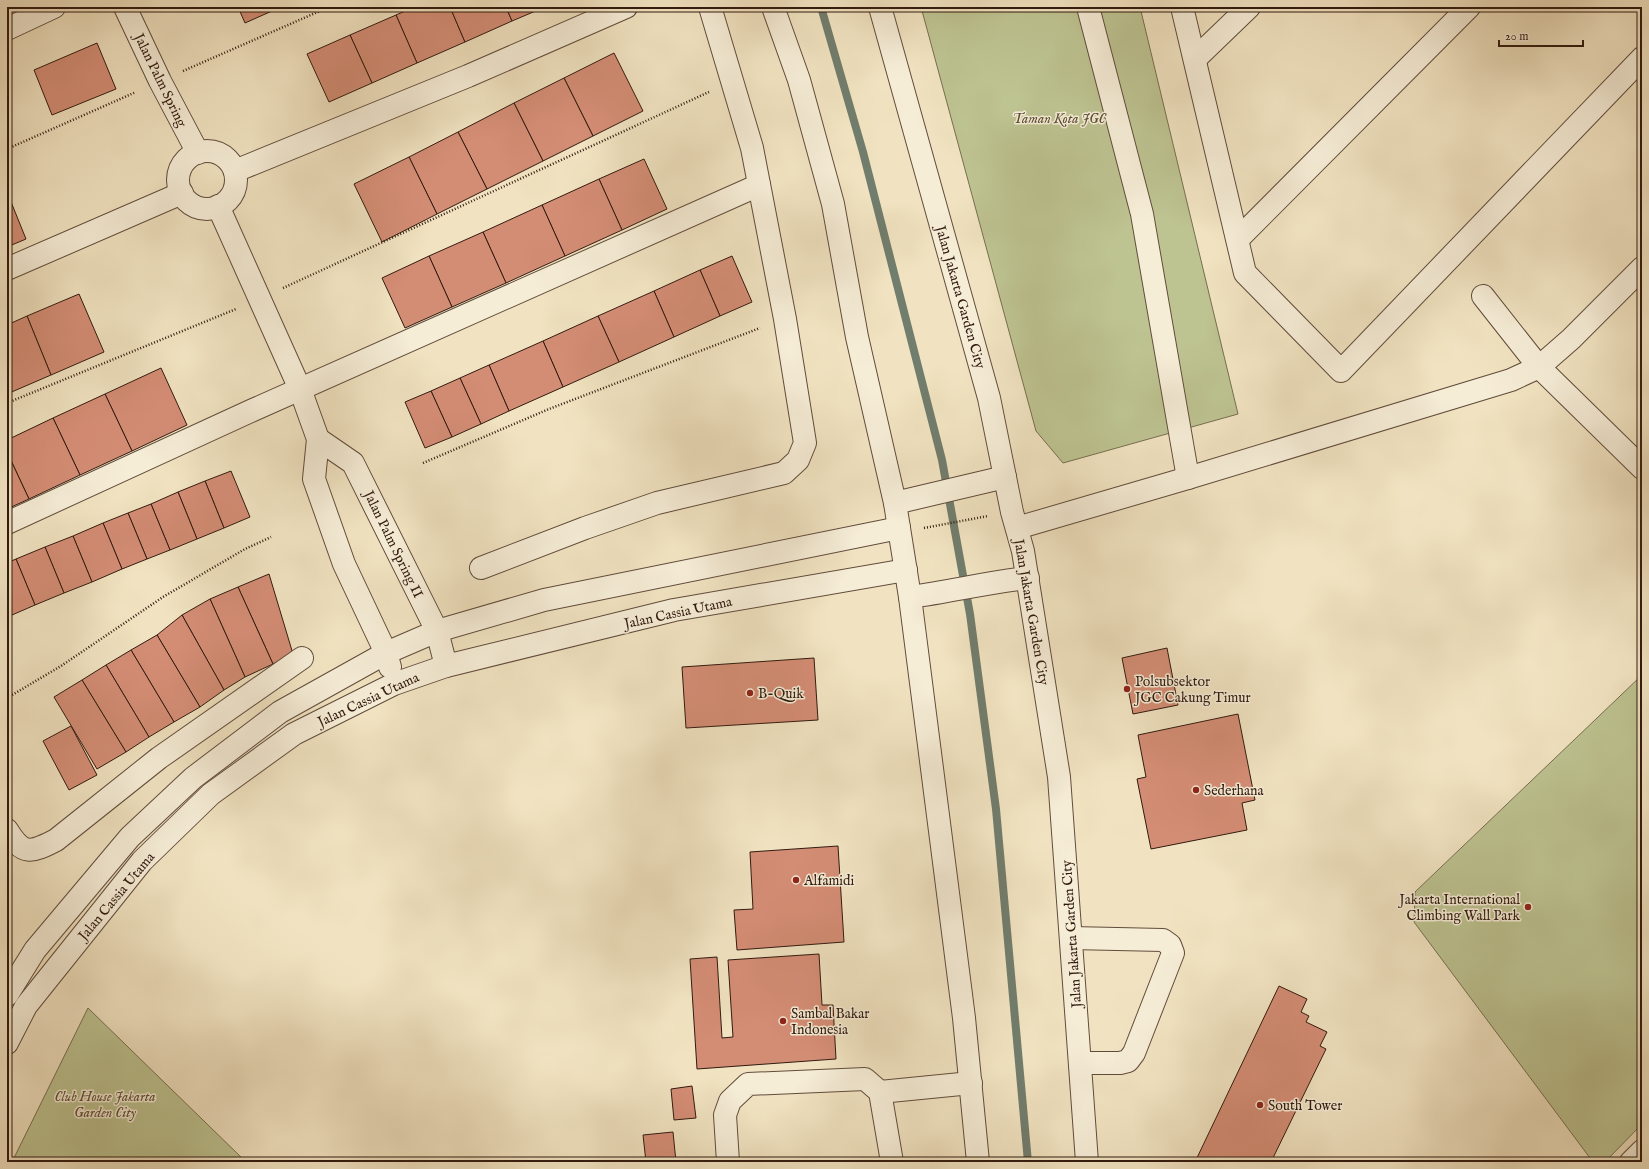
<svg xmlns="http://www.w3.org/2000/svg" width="1649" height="1169" viewBox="0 0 1649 1169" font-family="'IM FELL English',serif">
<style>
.green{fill:#bdc391;stroke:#776e50}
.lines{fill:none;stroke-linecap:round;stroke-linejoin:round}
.stream{stroke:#717d6d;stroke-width:8}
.building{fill:#d48d75;stroke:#311a0f}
.minor-casing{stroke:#614c3c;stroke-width:24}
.path{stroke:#311a0f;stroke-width:2.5;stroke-dasharray:1 2;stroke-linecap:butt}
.minor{stroke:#f6edd7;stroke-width:22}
.poi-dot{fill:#8f2418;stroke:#f6edd7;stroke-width:1.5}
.labels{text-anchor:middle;stroke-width:3;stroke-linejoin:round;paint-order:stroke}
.street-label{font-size:14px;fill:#311a0f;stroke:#f6edd7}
.park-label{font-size:14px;font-style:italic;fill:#5b4d36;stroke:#f6edd7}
.poi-label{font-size:14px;fill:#311a0f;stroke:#f6edd7;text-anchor:start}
</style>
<rect width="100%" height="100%" fill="#f1e3c1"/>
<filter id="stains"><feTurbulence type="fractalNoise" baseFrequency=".005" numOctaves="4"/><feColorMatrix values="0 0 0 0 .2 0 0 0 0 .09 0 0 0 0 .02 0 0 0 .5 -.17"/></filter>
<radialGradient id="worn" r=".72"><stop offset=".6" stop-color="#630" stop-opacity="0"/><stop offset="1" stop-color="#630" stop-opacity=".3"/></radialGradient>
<g class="green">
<path d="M921,7h219l98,407 -175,49 -27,-32z"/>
<path d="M1642,675v449l-37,38h-12l-179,-240 1,-30z"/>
<path d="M88,1008l156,152 1,2h-233z"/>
</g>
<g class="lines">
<path class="stream" d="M821,7l42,145 79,308 28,154 26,195 32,353"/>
</g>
<g class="building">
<path d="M238,7h43l-36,16z"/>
<path d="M414,7h36l15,35 -48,21 -21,-48z"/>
<path d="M450,7h56l6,14 -47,21z"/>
<path d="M506,7h39l-33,14z"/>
<path d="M396,15l21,48 -45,20 -22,-48z"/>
<path d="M350,35l22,48 -43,19 -22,-48z"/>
<path d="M97,43l19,46 -64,26 -18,-45z"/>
<path d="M614,53l29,58 -50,25 -29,-58z"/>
<path d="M564,78l29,58 -50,25 -29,-58z"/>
<path d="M514,103l29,58 -56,28 -29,-57z"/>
<path d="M458,132l29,57 -50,25 -28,-57z"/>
<path d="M409,157l28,57 -55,28 -28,-58z"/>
<path d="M644,159l23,50 -45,21 -23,-51z"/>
<path d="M599,179l23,51 -57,26 -23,-51z"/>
<path d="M7,192l19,47 -19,8z"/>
<path d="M542,205l23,51 -59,27 -23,-51z"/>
<path d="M483,232l23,51 -54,24 -23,-51z"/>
<path d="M429,256l23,51 -47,21 -23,-50z"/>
<path d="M732,256l20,46 -32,14 -20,-46z"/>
<path d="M700,270l20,46 -46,21 -20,-46z"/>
<path d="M654,291l20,46 -55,25 -21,-46z"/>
<path d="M79,294l25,58 -53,23 -24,-59z"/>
<path d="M27,316l24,59 -44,19v-69z"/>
<path d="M598,316l21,46 -56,25 -20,-46z"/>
<path d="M543,341l20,46 -54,24 -20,-46z"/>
<path d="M489,365l20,46 -28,13 -21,-46z"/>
<path d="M161,368l26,57 -55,26 -27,-57z"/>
<path d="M460,378l21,46 -29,13 -21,-46z"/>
<path d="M431,391l21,46 -27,11 -20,-46z"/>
<path d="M105,394l27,57 -52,24 -27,-57z"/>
<path d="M53,418l27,57 -51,24 -22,-47v-12z"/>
<path d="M7,452l22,47 -22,10z"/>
<path d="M231,471l19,46 -26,11 -19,-47z"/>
<path d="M205,481l19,47 -27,11 -19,-47z"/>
<path d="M178,492l19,47 -27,11 -19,-46z"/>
<path d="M151,504l19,46 -23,9 -19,-46z"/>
<path d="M128,513l19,46 -25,10 -19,-46z"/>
<path d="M103,523l19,46 -30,13 -19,-46z"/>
<path d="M73,536l19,46 -28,11 -19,-46z"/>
<path d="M45,547l19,46 -29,12 -19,-46z"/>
<path d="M16,559l19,46 -23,10 -5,-13v-39z"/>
<path d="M269,574l24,80 -20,10 -35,-77z"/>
<path d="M238,587l35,77 -28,13 -35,-78z"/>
<path d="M210,599l35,78 -21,13 -42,-75z"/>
<path d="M7,602l5,13 -5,2z"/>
<path d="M182,615l42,75 -24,17 -43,-72z"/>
<path d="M157,635l43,72 -26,15 -43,-72z"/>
<path d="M1167,648l11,57 -45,9 -11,-56z"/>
<path d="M131,650l43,72 -25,15 -43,-72z"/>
<path d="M814,658l4,62 -132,8 -4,-61z"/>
<path d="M106,665l43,72 -23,15 -44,-72z"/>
<path d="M82,680l44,72 -29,17 -43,-72z"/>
<path d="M1238,714l17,86 -13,3 5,27 -96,19 -14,-70 9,-2 -8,-42z"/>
<path d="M71,726l26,49 -28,15 -26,-49z"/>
<path d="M838,846l6,96 -107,8 -3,-40 19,-1 -3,-57z"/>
<path d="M819,954l3,51h11l3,54 -139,10 -7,-110 27,-2 5,81 11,-1 -5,-77z"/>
<path d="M1279,986l28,13 -6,13 8,4 -3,6 21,10 -7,14 6,3 -55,113h-76z"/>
<path d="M692,1086l4,32 -22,2 -3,-31z"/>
<path d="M673,1132l3,30h-30l-3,-27z"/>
</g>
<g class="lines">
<g class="minor-casing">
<g id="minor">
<path d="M125,7l35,74 38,72"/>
<path d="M773,7l26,73 34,124 24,133 38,166 15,94 54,421 14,144"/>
<path d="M880,7l109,391 23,114 11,39 36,226 28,385"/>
<path d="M1088,7l54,207 46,264"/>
<path d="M1182,7l63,266 96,98 301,-313"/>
<path d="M7,29l47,-22"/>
<path d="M1195,59l54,-52"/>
<circle cx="207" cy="180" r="29"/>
<path d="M235,171l233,-95 158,-69"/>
<path d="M218,206l82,183 18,50 -4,40 30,85 42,89 4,14"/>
<path d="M1238,239l231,-232"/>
<path d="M7,269l175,-76"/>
<path d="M1483,296l56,71 103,101"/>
<path d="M318,439l35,24 84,168 9,35"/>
<path d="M895,503l110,-26"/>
<path d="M7,523l246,-113 506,-225"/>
<path d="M1017,528l171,-50 323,-98 28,-13 32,-28 71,-71"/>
<path d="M481,568l104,-40 72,-25 127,-30 14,-13 7,-17 -20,-124 -33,-171 -42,-141"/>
<path d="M910,597c40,-5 78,-15 118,-19"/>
<path d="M7,830c16,26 24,23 49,10l103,-82 143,-100"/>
<path d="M1071,938l92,2 7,5 3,8 -39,100 -6,8 -8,2h-40"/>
<path d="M7,995l28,-45 95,-113 63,-59 87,-66 106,-59 51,-22 107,-31 355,-72"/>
<path d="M7,1043l19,-37 116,-145 69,-67 83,-60 100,-50 52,-18 228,-56 232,-40"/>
<path d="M880,1092l91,-9"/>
<path d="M728,1162l-3,-47 5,-14 18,-17 117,-5 15,13 12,70"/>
<path d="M1631,1162l11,-11"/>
</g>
</g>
<g class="path">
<path d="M183,71l146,-64"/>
<path d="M7,149l129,-57"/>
<path d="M283,288l426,-196"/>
<path d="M7,403l229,-94"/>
<path d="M423,463l126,-54 211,-81"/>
<path d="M924,528l64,-12"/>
<path d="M7,698l54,-32 102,-69 82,-48 26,-12"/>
</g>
<use href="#minor" class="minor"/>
</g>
<g class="poi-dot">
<circle cx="1127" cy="689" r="4"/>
<circle cx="750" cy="693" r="4"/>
<circle cx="1196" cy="790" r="4"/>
<circle cx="796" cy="880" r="4"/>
<circle cx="1528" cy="907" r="4"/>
<circle cx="783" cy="1021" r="4"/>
<circle cx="1260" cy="1105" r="4"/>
</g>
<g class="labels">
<g class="street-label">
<text transform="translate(161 80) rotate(64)" y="5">Jalan Palm Spring</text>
<text transform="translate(961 297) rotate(74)" y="5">Jalan Jakarta Garden City</text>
<text transform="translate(394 544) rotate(64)" y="5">Jalan Palm Spring II</text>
<text transform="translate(678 612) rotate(-12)" y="5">Jalan Cassia Utama</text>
<text transform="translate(1032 612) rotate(80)" y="5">Jalan Jakarta Garden City</text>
<text transform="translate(368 699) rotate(-25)" y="5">Jalan Cassia Utama</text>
<text transform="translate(116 896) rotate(-50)" y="5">Jalan Cassia Utama</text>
<text transform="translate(1071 934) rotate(-94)" y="5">Jalan Jakarta Garden City</text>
</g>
<g class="park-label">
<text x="1059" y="123">Taman Kota JGC</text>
<text x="105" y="1101">Club House Jakarta<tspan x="105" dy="16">Garden City</tspan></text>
</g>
<g class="poi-label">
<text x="1135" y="686">Polsubsektor<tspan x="1135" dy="16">JGC Cakung Timur</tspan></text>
<text x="758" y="698">B-Quik</text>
<text x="1204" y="795">Sederhana</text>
<text x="804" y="885">Alfamidi</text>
<text x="1520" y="904" text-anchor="end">Jakarta International<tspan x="1520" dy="16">Climbing Wall Park</tspan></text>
<text x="791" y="1018">Sambal Bakar<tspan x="791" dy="16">Indonesia</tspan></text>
<text x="1268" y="1110">South Tower</text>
</g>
</g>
<rect width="1649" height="1169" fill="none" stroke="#f1e3c1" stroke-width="24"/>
<rect x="8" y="8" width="1633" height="1153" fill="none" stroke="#311a0f" stroke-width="2"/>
<rect x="12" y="12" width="1625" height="1145" fill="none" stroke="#311a0f"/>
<path d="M1499 40v6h84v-6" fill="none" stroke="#311a0f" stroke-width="2"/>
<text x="1505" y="40" font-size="12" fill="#311a0f" stroke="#f6edd7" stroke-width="3" paint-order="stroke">20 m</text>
<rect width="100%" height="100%" filter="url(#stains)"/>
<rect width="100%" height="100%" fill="url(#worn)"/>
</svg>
